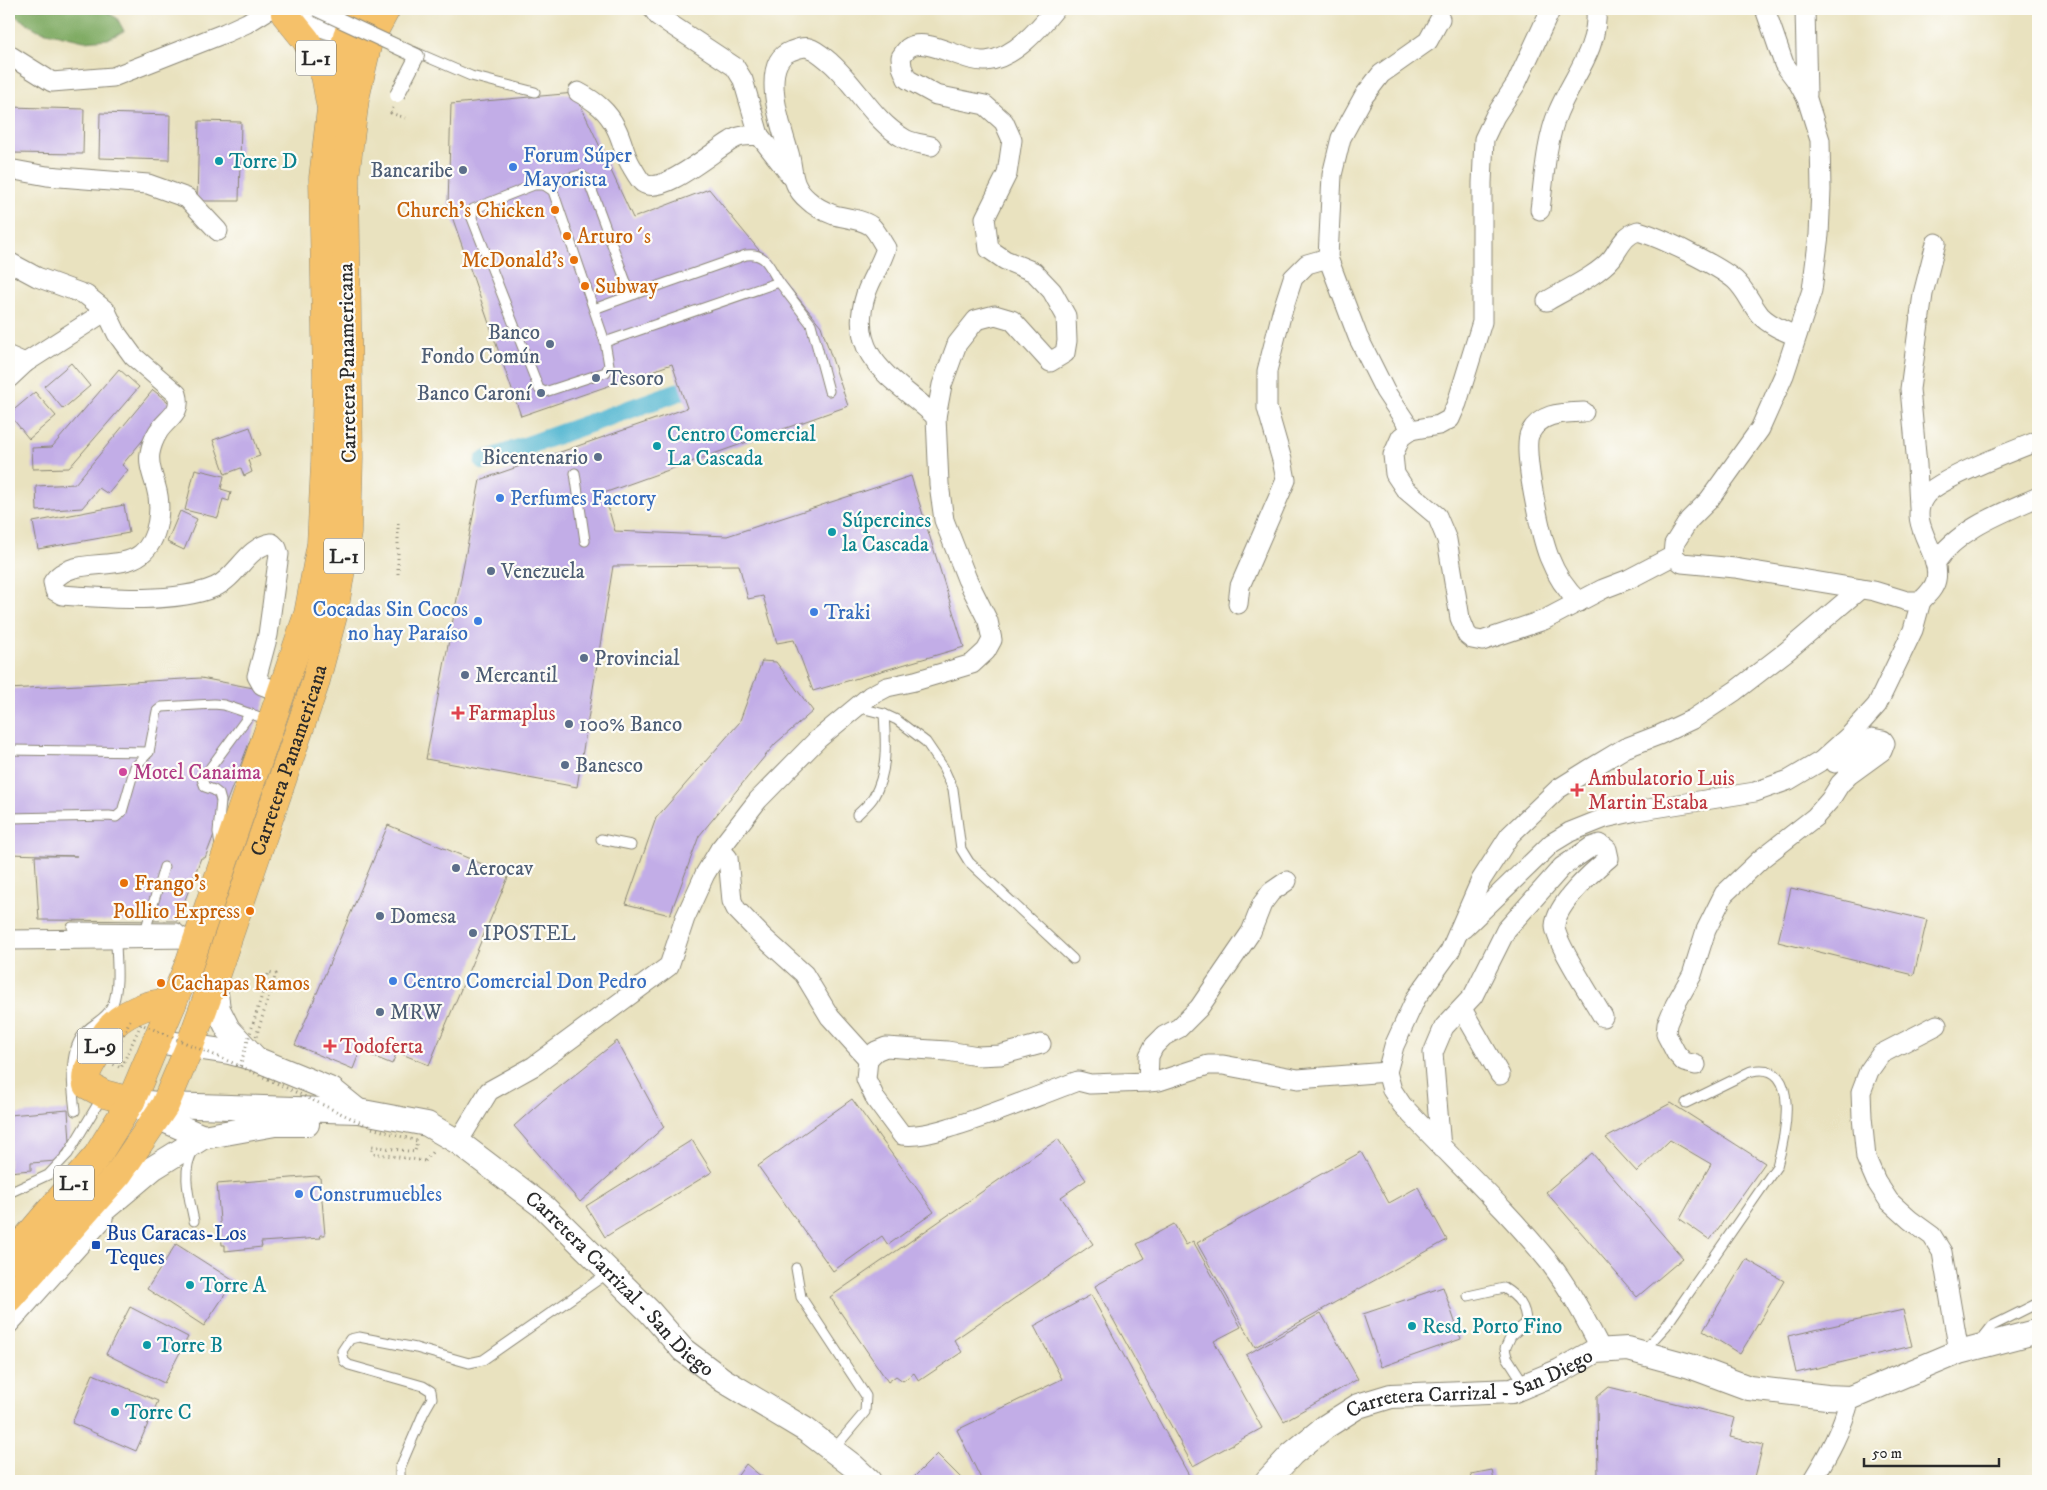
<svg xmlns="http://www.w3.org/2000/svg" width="2047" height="1490" viewBox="0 0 2047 1490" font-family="'IM FELL DW Pica',serif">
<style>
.forest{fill:#7eaa62;stroke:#546a46}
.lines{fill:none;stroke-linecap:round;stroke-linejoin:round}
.canal{stroke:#54b7d2;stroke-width:19}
.building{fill:#c2ade7}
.service-casing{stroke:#8a8675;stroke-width:11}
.minor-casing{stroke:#8a8675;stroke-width:21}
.tertiary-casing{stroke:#8a8675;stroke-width:26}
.primary-casing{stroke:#8a8675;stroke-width:29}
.path{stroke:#8a8675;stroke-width:3;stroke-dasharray:1 4;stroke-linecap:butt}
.service{stroke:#fff;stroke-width:9}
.minor{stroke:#fff;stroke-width:19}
.tertiary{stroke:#fff;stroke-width:24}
.primary{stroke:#f5c16b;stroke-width:28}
.pedestrian-bridge-casing{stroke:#8a8675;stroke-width:16;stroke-linecap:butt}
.path-bridge{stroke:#8a8675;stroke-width:3;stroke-dasharray:1 4;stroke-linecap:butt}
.pedestrian-bridge{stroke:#fff;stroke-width:14}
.culture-dot{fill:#0f9aa8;stroke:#fdfcf7;stroke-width:2}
.shop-dot{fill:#3f7fe0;stroke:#fdfcf7;stroke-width:2}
.service-dot{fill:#5c6f8a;stroke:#fdfcf7;stroke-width:2}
.food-dot{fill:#e8710a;stroke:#fdfcf7;stroke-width:2}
.health-dot{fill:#e0444e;stroke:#fdfcf7;stroke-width:2}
.hotel-dot{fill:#d1479c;stroke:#fdfcf7;stroke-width:2}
.transit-dot{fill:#1a4fb4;stroke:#fdfcf7;stroke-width:2}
.labels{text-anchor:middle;stroke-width:4.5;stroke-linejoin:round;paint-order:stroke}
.shield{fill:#fdfcf7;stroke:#6a6a68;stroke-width:1}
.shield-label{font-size:20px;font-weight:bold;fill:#2b2b2b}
.shop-label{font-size:21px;fill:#366cbe;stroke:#fdfcf7;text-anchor:start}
.culture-label{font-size:21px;fill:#0d838f;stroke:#fdfcf7;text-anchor:start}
.service-label{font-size:21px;fill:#4e5e75;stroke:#fdfcf7;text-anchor:start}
.food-label{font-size:21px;fill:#c56008;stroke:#fdfcf7;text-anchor:start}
.street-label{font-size:21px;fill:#2b2b2b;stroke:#fdfcf7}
.health-label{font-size:21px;fill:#be3a42;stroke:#fdfcf7;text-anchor:start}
.hotel-label{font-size:21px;fill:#b23c85;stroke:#fdfcf7;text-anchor:start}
.transit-label{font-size:21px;fill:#164399;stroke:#fdfcf7;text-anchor:start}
</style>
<rect width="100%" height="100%" fill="#fdfcf7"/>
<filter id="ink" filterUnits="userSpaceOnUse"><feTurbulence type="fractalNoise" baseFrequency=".02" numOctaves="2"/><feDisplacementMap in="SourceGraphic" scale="10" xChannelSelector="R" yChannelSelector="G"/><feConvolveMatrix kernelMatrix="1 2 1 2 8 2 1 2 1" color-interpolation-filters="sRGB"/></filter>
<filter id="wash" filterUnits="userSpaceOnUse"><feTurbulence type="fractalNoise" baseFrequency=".0096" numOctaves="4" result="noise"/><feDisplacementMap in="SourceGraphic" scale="20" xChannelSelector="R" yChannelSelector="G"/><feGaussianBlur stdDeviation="1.12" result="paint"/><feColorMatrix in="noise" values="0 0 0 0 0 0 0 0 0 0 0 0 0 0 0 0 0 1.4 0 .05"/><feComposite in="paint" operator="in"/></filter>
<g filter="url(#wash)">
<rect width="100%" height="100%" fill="#e9e2bf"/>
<path class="forest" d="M9,9h92l16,9 7,13 -16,8 -24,2 -46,-11 -29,-18z"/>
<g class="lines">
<path class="canal" d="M484,461l194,-69"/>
</g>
<g id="blocks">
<g class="building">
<path d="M575,93l58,125 76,-29 112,137 27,80 -244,87 11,38 112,5 184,-60 53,171 -151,44 -19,-51 -17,3 -14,-47 -15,3 -9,-34 -126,1 -36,221 -151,-28 54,-279 207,-72 -15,-44 -151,52 -73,-211 3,-101z"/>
<path d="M9,107l75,2 -1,45 -74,-1z"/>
<path d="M100,113l70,2 -1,45 -70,-2z"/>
<path d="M199,121l42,1 -2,79h-42z"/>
<path d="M71,363l19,23 -27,23 -19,-23z"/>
<path d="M119,369l20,18 -70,81 -36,1 -1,-21 20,-1z"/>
<path d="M153,390l19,15 -50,60 6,5 -20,24 -9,-6 -17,20 -45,3 -1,-25 39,-2z"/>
<path d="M35,392l21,24 -27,23 -20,-25z"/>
<path d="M250,427l10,29 -12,4 4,12 -8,4 -3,-8 -16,6 -12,-34z"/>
<path d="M195,469l29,7 -3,13 10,3 -2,9 -6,-2 -5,19 -33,-8z"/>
<path d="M124,505l5,28 -91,16 -5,-27z"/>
<path d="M180,511l17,8 -13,31 -17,-8z"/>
<path d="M762,661l14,1 37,49 -38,33 -76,92 -29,79 -44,-11 30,-86 83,-95z"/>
<path d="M201,678l68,13 -64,167h-4l-24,63 -138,-1 -4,-64h42l-68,-2v-165z"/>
<path d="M388,825l121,50 -80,190 -32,-13 -5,12 -32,-13 -7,18 -58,-24z"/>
<path d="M1791,888l136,32 -13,55 -136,-33z"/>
<path d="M617,1041l47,86 -84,75 -66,-76 28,-25z"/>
<path d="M852,1099l82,113 -46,33 -6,-9 -49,35 -75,-105z"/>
<path d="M1671,1103l94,60 -55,77 -30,-21 31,-55 -41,-24 -33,32 -31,-34z"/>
<path d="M68,1110l2,32 -14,19 -25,2v7l-22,2v-57z"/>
<path d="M1058,1139l28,41 -25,17 32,47 -139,96 8,12 -43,29 -5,-8 -11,8 -7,-5 -8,6 -58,-85z"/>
<path d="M692,1140l20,32 -107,65 -19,-31z"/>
<path d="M1361,1152l28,51 29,-16 29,53 -192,107 -58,-104z"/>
<path d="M1592,1153l91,105 -46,39 -91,-105z"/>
<path d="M316,1176l4,1 5,58h-5l1,3 -60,4 1,5 -37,4v-6h-3l-5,-61z"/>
<path d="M1174,1224l12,21 7,-4 48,86 -27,14 48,87 -69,38 -98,-180 50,-28 -8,-14z"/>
<path d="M176,1244l58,37 -30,45 -57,-37z"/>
<path d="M1746,1259l38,22 -44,73 -37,-23z"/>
<path d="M1443,1287l18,52 -80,28 -18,-53z"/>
<path d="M1091,1295l101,186h-210l-25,-51 105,-51 -28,-53z"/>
<path d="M130,1307l58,30 -24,46 -58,-29z"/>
<path d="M1903,1310l9,36 -116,27 -8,-37z"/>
<path d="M1321,1313l37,66 -74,42 -38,-66z"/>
<path d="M93,1374l65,27 -22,50 -64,-28z"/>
<path d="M1609,1387l126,31 -5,19 33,8 -9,36h-156l-1,-84z"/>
<path d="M937,1454l27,27h-52l-1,-1z"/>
<path d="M746,1464l21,17h-33z"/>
<path d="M1492,1470l2,11h-22l-1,-7z"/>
</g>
</g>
</g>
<g filter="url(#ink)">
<use href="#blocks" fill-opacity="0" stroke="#8a8675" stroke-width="1"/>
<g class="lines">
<g class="service-casing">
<g id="service">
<path d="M413,51l58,25 64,16"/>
<path d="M544,185l36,-10 8,5 41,110 6,4 111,-39c20,-3 23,12 33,27"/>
<path d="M594,309l41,-15"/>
<path d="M605,342l4,23 -3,7 -61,20 -6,-3 -67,-171 1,-9 61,-24h10l9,6 52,151 174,-60 32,42 18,67"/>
<path d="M575,473l10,68"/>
<path d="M857,707l27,7 13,6 29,22 17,25 10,22 8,60 8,13 104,97"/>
<path d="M9,750l140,2"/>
<path d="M857,815c5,-5 12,-11 16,-17 15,-25 13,-55 11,-84"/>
<path d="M9,818l100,-2 7,1 6,-5 13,-45 14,-15 8,-41 5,-4 52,-3 10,1 45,15"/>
<path d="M601,839l30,6"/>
<path d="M220,846l-2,-14 3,-31 -2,-7 -5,-4 -9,-3 -3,-8 48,-65"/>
<path d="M72,927l105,1 6,5 1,5"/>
<path d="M146,928l18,-61"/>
<path d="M75,1111c-3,-25 -8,-62 12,-81 9,-8 22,-14 26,-26 7,-20 3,-45 3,-65"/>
<path d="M194,1150c-14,20 -4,50 0,71"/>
<path d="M9,1193l39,-18 20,-21 34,-57"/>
<path d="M796,1268l5,29 65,99 -1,16 -32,38"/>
<path d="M1468,1296l36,-8c14,9 22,18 22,35l-15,13 -6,13 2,8 18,28"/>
<path d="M1981,1340l11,-14 46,-23"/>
<path d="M1643,1351l23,-25 111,-160c7,-25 26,-106 -25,-95 -5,1 -12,6 -17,8 -16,8 -33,16 -49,24"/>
<path d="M403,1481l-3,-5v-8l24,-56 8,-14 -1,-7 -8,-5 -74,-21 -5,-4 -2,-10 8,-12 9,-2 57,11 53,15 14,-3 125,-87"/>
</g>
</g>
<g class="minor-casing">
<g id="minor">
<path d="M653,9l5,7 77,51 8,13 16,55"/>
<path d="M1805,9l2,86"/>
<path d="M288,16l69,23"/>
<path d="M1440,19l-12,22 -47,33 -17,22 -23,42 -9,37 -4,83 30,79 27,54 26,39 28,-5 11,-6 7,-16 25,-81v-139l2,-44 11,-23 21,-32 35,-75"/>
<path d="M9,55l43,27 61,-5 112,-44 22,-10 21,-13"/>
<path d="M578,92c17,9 30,19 38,36 7,13 8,27 16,39 3,5 7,13 11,16 20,14 74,-36 93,-45 7,-3 15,-2 23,-3l32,41"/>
<path d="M931,146c-8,-2 -19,-3 -26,-7 -31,-17 -48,-53 -74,-76 -6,-5 -14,-13 -22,-15 -5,-2 -13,1 -18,3 -33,12 -9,79 -2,102 5,18 1,32 19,47 6,6 18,12 26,15 11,3 28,4 37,11 6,5 10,15 15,22 -5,17 -15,30 -20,46 -21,65 31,86 70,123"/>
<path d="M9,169l38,7 101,8 39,14 31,33"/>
<path d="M1540,210c4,-31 6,-69 18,-98 15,-36 41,-63 38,-103"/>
<path d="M9,262l28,15 49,18 20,16 11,23 16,22 44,38c6,19 -10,24 -19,38 -3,5 -7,15 -8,21 -2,12 3,23 6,34 6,20 3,53 -15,67 -23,18 -71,2 -88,28l2,9 7,4c43,3 113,9 153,-8 23,-10 31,-40 57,-44l5,5 2,6 -11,81 -11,41 5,9 20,8"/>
<path d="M1547,301c20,-12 50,-25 65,-43 8,-11 12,-23 26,-27 22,6 79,34 97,49 11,10 16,24 25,35 9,10 24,16 36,21"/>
<path d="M9,356l16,7"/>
<path d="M9,378l16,-15 81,-52"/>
<path d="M1411,430l-10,7 -8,18 2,19 10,15 32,27 10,24 13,78 7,17 5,4 10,2 62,-21 59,-31 26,-10 44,-23"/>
<path d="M1919,508l-2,-43 -7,-76 13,-95 13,-51"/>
<path d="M1673,556l1,-12 15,-24 20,-20 51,-71 24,-54 28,-85 7,-55 2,-45 -1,-50 -13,-41 -8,-15 -15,-20 -19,-55"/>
<path d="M1673,556l9,7 53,5 139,23 33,10h14c6,-6 13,-12 15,-21 6,-28 -31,-57 -11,-84 13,-17 90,-46 113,-55"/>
<path d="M1935,563c23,-34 67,-50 103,-66"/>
<path d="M1579,602c-14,-13 -23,-27 -30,-45 -7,-18 -28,-108 -19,-124 11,-21 33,-20 54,-21"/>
<path d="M1238,604l2,-18 46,-106 -4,-20 -15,-52v-37l15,-59 11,-34 14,-14 21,-6"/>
<path d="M720,849l8,9 4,43 4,8 27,28 41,37 26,43 38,42 -2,20 10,21 26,35c18,2 35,-4 53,-9 42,-13 82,-30 123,-45l12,3 58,-2 11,-1 49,-16h15l75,14 89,-7"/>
<path d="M1463,929l89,-86 18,-11 35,-14 31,-7 119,-19 34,-12 32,-19 29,-26 27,-30 36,-75 8,-29"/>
<path d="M9,940l188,-2"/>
<path d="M1462,1009l38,66"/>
<path d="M1937,1025l-56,29 -12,17 -8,21 1,25 4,41 10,23 13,20 21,19 22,16 10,16 17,100"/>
<path d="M868,1059l8,-8 10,-4 61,4 31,5 22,-1 41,-11"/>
<path d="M1696,1065l-12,-3 -8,-9 -10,-19 1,-10 8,-19 17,-30 14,-45 18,-36 37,-35 54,-42 15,-17 10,-16 9,-9 33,-24 3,-8 -2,-3 -11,-2 -37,25"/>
<path d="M1148,1082l1,-26 5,-10 10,-10 15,-8 20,-20 52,-76 11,-28 9,-12 16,-11"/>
<path d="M458,1142l31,-51 45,-25 135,-100 16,-48 20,-44 15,-25 38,-49 60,-61 52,-43 17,-9 28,-6 57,-17 14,-13 6,-11 -4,-19 -21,-42 -23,-59 -5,-36 -3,-67 6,-32 15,-41 19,-24 19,-5 17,5 38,42 15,-9 2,-12 -1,-25 -14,-25 -18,-19 -29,-12 -16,-11 -4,-31 22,-44 5,-34 -8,-18 -19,-17 -49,-10 -29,-16 -5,-12 -1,-10c2,-3 5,-7 7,-9 18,-13 56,15 78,13 28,-3 52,-31 69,-52"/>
<path d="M1441,1148l-8,-95 11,-26 29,-31 33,-66 56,-63 29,-20 9,-3 7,5 2,9c-16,13 -53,46 -54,68 0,16 39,75 48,91"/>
<path d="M9,1324l94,-105"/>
<path d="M1602,1351c-16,-31 -32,-62 -53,-89 -44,-55 -99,-105 -147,-157l-10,-15 -5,-18 7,-26 22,-48 34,-47 31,-71 29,-45 48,-46 32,-20 35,-21 34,-13 34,-16 42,-28 52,-40 73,-62"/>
<path d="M1812,1481c17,-28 30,-51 38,-83"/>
</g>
</g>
<g class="tertiary-casing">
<g id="tertiary">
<path d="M214,979l4,30 10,20 28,30"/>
<path d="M156,1041l73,11 27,7 76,31 26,21"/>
<path id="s1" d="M131,1101l34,4 193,6 69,13 31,18 87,66 105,104 33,38 40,30 83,50 47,36 16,15"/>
<path d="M141,1107l16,10 46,20"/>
<path d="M84,1226l69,-58 50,-31 72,-13h32"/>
<path id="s2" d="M1267,1481l25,-27 33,-27 33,-21 33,-10 121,-5 48,-20 35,-20 33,-2 62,17 59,22 78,9 23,1 109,-46 79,-21"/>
</g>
</g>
<g class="primary-casing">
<g id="primary">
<path d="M285,14l21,26 19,35 5,28"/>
<path d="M131,1101l-27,-7 -17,-9c-3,-11 2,-18 8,-28 4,-8 7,-18 12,-25 13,-17 43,-32 65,-28"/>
<path d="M9,1259l88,-103 34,-55 58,-137 119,-350 13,-70 4,-80 2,-84 -4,-202 8,-69 16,-73 12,-27"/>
<path id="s3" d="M9,1298l110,-125 46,-68 24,-57 25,-69 101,-295 19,-72 13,-79 2,-75 -4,-281 10,-78 13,-57 18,-33"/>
</g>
</g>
<g class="path">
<path d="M393,108l-2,5 14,5"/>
<path d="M398,523v52"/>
<path d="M425,1161l8,-10"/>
</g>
<use href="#service" class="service"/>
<use href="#minor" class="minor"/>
<use href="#tertiary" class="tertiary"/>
<use href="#primary" class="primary"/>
<g class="pedestrian-bridge-casing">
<path id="pedestrian-bridge" d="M316,9l101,47 -20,39"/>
</g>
<g class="path-bridge">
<path d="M130,1020l-19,43 10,5 20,-44 99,42 132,62 45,13 -2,11 -43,-6v7l53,8"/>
<path d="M240,1066l29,-94 7,2 -21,66"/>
</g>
<use href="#pedestrian-bridge" class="pedestrian-bridge"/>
</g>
</g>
<g class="culture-dot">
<circle cx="219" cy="161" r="5"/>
<circle cx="657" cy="446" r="5"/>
<circle cx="832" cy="532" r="5"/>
<circle cx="190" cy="1285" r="5"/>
<circle cx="1412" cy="1326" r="5"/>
<circle cx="147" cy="1345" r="5"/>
<circle cx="115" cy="1412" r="5"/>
</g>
<g class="shop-dot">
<circle cx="513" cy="167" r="5"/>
<circle cx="500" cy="498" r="5"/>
<circle cx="814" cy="612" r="5"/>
<circle cx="478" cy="621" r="5"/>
<circle cx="393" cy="981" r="5"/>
<circle cx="299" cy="1194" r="5"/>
</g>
<g class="service-dot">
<circle cx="463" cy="170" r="5"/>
<circle cx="550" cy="344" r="5"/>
<circle cx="596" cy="378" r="5"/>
<circle cx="541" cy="393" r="5"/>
<circle cx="598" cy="457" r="5"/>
<circle cx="491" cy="571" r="5"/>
<circle cx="584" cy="658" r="5"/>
<circle cx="465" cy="675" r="5"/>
<circle cx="569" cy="724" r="5"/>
<circle cx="565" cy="765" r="5"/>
<circle cx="456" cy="868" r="5"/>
<circle cx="380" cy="916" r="5"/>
<circle cx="473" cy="933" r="5"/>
<circle cx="380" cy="1012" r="5"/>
</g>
<g class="food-dot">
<circle cx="555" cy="210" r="5"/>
<circle cx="567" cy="236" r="5"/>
<circle cx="574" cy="260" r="5"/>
<circle cx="585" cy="286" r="5"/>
<circle cx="124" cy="883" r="5"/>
<circle cx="250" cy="911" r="5"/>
<circle cx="161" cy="983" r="5"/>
</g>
<g class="health-dot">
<path d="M455.5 705.5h5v5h5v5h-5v5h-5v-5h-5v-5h5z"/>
<path d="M1574.5 782.5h5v5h5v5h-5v5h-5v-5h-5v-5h5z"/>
<path d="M327.5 1038.5h5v5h5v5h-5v5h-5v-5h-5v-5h5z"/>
</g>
<circle class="hotel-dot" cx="123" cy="772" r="5"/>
<rect class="transit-dot" x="91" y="1240" width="10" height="10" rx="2.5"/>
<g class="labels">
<g class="shield">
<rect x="296" y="40.5" width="40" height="35" rx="4"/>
<rect x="324" y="538.5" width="40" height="35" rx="4"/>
<rect x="77.5" y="1028.5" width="45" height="35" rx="4"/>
<rect x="54" y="1165.5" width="40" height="35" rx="4"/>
</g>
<g class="shield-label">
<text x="316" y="65">L-1</text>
<text x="344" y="563">L-1</text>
<text x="100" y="1053">L-9</text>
<text x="74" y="1190">L-1</text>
</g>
<g class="shop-label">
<text x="523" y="162">Forum Súper<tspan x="523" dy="24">Mayorista</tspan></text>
<text x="510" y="505">Perfumes Factory</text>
<text x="468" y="616" text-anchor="end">Cocadas Sin Cocos<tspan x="468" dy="24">no hay Paraíso</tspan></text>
<text x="824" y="619">Traki</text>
<text x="403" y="988">Centro Comercial Don Pedro</text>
<text x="309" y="1201">Construmuebles</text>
</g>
<g class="culture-label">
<text x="229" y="168">Torre D</text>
<text x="667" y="441">Centro Comercial<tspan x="667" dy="24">La Cascada</tspan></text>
<text x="842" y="527">Súpercines<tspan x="842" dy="24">la Cascada</tspan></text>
<text x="200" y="1292">Torre A</text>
<text x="1422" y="1333">Resd. Porto Fino</text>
<text x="157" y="1352">Torre B</text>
<text x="125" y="1419">Torre C</text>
</g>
<g class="service-label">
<text x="453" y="177" text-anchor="end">Bancaribe</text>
<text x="540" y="339" text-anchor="end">Banco<tspan x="540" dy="24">Fondo Común</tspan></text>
<text x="606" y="385">Tesoro</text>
<text x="531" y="400" text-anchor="end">Banco Caroní</text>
<text x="588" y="464" text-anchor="end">Bicentenario</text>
<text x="501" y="578">Venezuela</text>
<text x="594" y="665">Provincial</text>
<text x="475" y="682">Mercantil</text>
<text x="579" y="731">100% Banco</text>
<text x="575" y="772">Banesco</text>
<text x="466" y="875">Aerocav</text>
<text x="390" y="923">Domesa</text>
<text x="483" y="940">IPOSTEL</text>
<text x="390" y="1019">MRW</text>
</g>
<g class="food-label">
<text x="545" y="217" text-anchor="end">Church's Chicken</text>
<text x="577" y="243">Arturo´s</text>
<text x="564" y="267" text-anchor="end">McDonald's</text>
<text x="595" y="293">Subway</text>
<text x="134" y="890">Frango's</text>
<text x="240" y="918" text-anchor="end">Pollito Express</text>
<text x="171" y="990">Cachapas Ramos</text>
</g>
<g class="street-label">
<text transform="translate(347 363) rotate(-91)" y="7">Carretera Panamericana</text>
<text dy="7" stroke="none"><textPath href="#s3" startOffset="615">Carretera Panamericana</textPath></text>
<text dy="7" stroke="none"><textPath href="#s1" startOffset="549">Carretera Carrizal - San Diego</textPath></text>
<text dy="7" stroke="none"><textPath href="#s2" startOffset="234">Carretera Carrizal - San Diego</textPath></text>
</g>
<g class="health-label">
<text x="468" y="720">Farmaplus</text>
<text x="1588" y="785">Ambulatorio Luis<tspan x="1588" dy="24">Martin Estaba</tspan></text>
<text x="340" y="1053">Todoferta</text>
</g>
<g class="hotel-label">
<text x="133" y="779">Motel Canaima</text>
</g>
<g class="transit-label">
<text x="106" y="1240">Bus Caracas-Los<tspan x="106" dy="24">Teques</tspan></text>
</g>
</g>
<rect width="2047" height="1490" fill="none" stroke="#fdfcf7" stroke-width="30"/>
<path d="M1864 1458v8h135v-8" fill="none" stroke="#2b2b2b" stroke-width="2.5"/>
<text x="1872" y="1458" font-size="15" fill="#2b2b2b" stroke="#fdfcf7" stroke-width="4" paint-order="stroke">50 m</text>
</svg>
